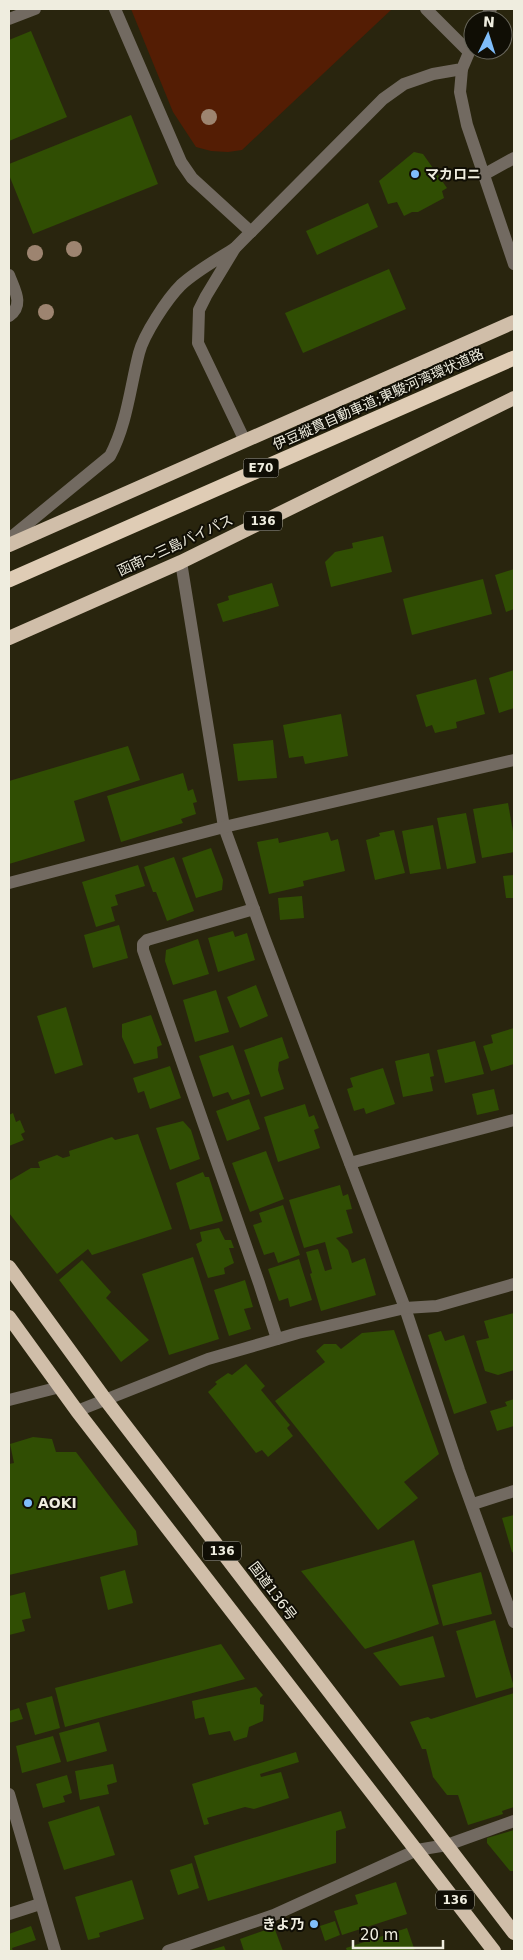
<svg xmlns="http://www.w3.org/2000/svg" width="523" height="1960" viewBox="0 0 523 1960" font-family="'DejaVu Sans','Noto Sans JP',sans-serif">
<style>
.green{fill:#541d04}
.building{fill:#304e03}
.lines{fill:none;stroke-linecap:round;stroke-linejoin:round}
.service{stroke:#726a61;stroke-width:12}
.minor{stroke:#726a61;stroke-width:12}
.tertiary{stroke:#726a61;stroke-width:12}
.trunk{stroke:#d0bea9;stroke-width:14}
.motorway{stroke:#dfccb5;stroke-width:15}
.tree{fill:#9d8470}
.poi-dot{fill:#7fbdfa;stroke:#100e05;stroke-width:2}
.labels{text-anchor:middle;stroke-width:4;stroke-linejoin:round;paint-order:stroke}
.shield{fill:#100e05;stroke:#acaa9e;stroke-width:1}
.shield-label{font-size:12px;font-weight:bold;fill:#efeddf}
.poi-label{font-size:14px;font-weight:bold;fill:#efeddf;stroke:#100e05;text-anchor:start}
.street-label{font-size:14px;fill:#efeddf;stroke:#100e05}
</style>
<rect width="100%" height="100%" fill="#29250e"/>
<path class="green" d="M131,9h261l-150,141 -14,2 -17,-1 -15,-4 -23,-35z"/>
<g class="building">
<path d="M31,31l36,86 -58,24v-101z"/>
<path d="M131,115l27,69 -125,50 -24,-59v-11z"/>
<path d="M414,152l9,2 24,34 -5,3 2,7 -26,14h-6l-8,4 -7,-14 -9,2 -9,-23z"/>
<path d="M368,203l10,24 -61,28 -11,-24z"/>
<path d="M389,269l17,40 -103,44 -18,-40z"/>
<path d="M383,536l9,36 -61,15 -6,-25 10,-10 18,-4 -1,-5z"/>
<path d="M514,569v40l-8,3 -11,-37z"/>
<path d="M483,579l9,35 -80,21 -9,-36z"/>
<path d="M272,583l7,23 -56,16 -6,-18 12,-4 -1,-4z"/>
<path d="M514,670v38l-15,5 -10,-35z"/>
<path d="M476,679l9,35 -29,8 1,6 -22,5 -3,-8 -6,2 -10,-32z"/>
<path d="M341,714l7,42 -43,8 -2,-8 -14,2 -6,-33z"/>
<path d="M273,740l4,38 -39,3 -5,-37z"/>
<path d="M128,746l12,34 -66,21 11,40 -76,23v-83z"/>
<path d="M183,773l5,18 5,-2 4,13 -4,1 3,11 -15,5 2,4 -62,19 -14,-46z"/>
<path d="M508,803l6,34v15l-32,6 -9,-49z"/>
<path d="M466,813l10,50 -29,6 -10,-51z"/>
<path d="M433,825l8,44 -31,5 -8,-43z"/>
<path d="M394,830l11,43 -30,7 -9,-40 14,-4 -1,-3z"/>
<path d="M328,832l3,9 7,-2 7,32 -42,10 1,5 -35,8 -12,-52 21,-4 1,5z"/>
<path d="M211,848l12,32 -1,10 -26,8 -14,-40z"/>
<path d="M174,857l20,54 -27,10 -11,-29h-3l-9,-25z"/>
<path d="M138,865l7,21 -30,9 3,10 -7,2 4,14 -19,6 -14,-45z"/>
<path d="M514,875v23h-8l-3,-22z"/>
<path d="M302,896l2,22 -24,2 -2,-22z"/>
<path d="M119,925l9,33 -35,10 -9,-33z"/>
<path d="M233,931l2,6 12,-4 8,27 -37,12 -10,-34z"/>
<path d="M198,939l11,35 -36,11 -8,-24 1,-11z"/>
<path d="M256,985l12,31 -28,12 -13,-31z"/>
<path d="M216,990l13,42 -34,10 -12,-42z"/>
<path d="M66,1007l17,58 -28,9 -18,-58z"/>
<path d="M151,1015l11,30 -5,2 1,11 -24,6 -12,-27v-13z"/>
<path d="M514,1028v36l-23,7 -8,-25 10,-3 -2,-8z"/>
<path d="M282,1037l7,21 -10,4 -1,8 6,19 -23,8 -17,-47z"/>
<path d="M475,1041l9,33 -39,9 -8,-33z"/>
<path d="M233,1045l17,49 -18,6 -4,-8 -15,5 -14,-41z"/>
<path d="M429,1053l5,23 -4,1 3,14 -30,6 -8,-36z"/>
<path d="M170,1066l11,32 -31,11 -6,-18 -6,2 -5,-15z"/>
<path d="M383,1068l12,36 -29,10 -2,-6 -10,3 -7,-22 6,-2 -3,-9z"/>
<path d="M494,1089l5,21 -22,5 -5,-21z"/>
<path d="M249,1099l11,30 -33,12 -11,-30z"/>
<path d="M305,1104l4,13 5,-2 5,13 -5,2 6,18 -42,14 -14,-45z"/>
<path d="M13,1113l3,9 4,-2 5,12 -4,2 3,6 -15,6v-31z"/>
<path d="M183,1121l8,9 9,29 -30,11 -14,-42z"/>
<path d="M138,1134l34,95 -80,26 -4,-6 -31,25 -48,-61v-32l22,-13h9l-2,-6 19,-7 6,3 7,-2 -1,-5 43,-14 3,3z"/>
<path d="M266,1151l18,48 -34,13 -18,-49z"/>
<path d="M203,1172l2,5h4l14,44 -33,9 -14,-47z"/>
<path d="M340,1185l3,11 5,-2 4,15 -6,1 7,23 -17,5 12,12 4,13 13,-5 11,37 -55,16 -11,-37 2,-1 -6,-21 12,-3 7,22 7,-2 -7,-27 -21,6 -15,-48z"/>
<path d="M283,1205l17,50 -22,8 -4,-11 -10,3 -11,-30 9,-3 -3,-9z"/>
<path d="M219,1228l6,12h6l3,8h-5l5,15 -10,5 1,6 -17,4 -12,-34 6,-3 -2,-9z"/>
<path d="M193,1257l26,82 -50,16 -27,-81z"/>
<path d="M299,1259l13,41 -22,7 -2,-9 -9,3 -11,-32z"/>
<path d="M82,1260l29,32 -5,6 43,42 -28,22 -62,-82z"/>
<path d="M245,1280l8,27 -9,2 7,20 -22,7 -15,-46z"/>
<path d="M514,1313v57l-16,5 -13,-4 -9,-30 13,-3 -5,-17z"/>
<path d="M394,1330l45,124 -35,28 14,16 -40,32 -103,-129 50,-39 -9,-11 8,-7h12l5,5 21,-16z"/>
<path d="M441,1331l4,10 19,-6 23,68 -33,11 -26,-79z"/>
<path d="M246,1364l19,22 -4,4 29,35 -3,3 6,8 -25,21 -6,-7 -6,3 -48,-61 9,-8 -2,-2 13,-9 4,2z"/>
<path d="M514,1399v27l-17,5 -7,-20 17,-5 -2,-4z"/>
<path d="M33,1437l19,2 4,13h20l60,79 2,14 -129,30v-111l5,-1 -4,-19z"/>
<path d="M514,1515v38l-2,-1 -10,-34z"/>
<path d="M414,1540l25,84 -74,25 -64,-78z"/>
<path d="M125,1570l8,33 -25,7 -8,-33z"/>
<path d="M481,1572l11,42 -49,12 -11,-41z"/>
<path d="M25,1592l6,26 -9,2 3,11 -16,4v-39z"/>
<path d="M495,1620l19,67 -38,11 -20,-67z"/>
<path d="M433,1636l12,41 -45,9 -27,-33z"/>
<path d="M221,1644l24,35 -180,48 -10,-39z"/>
<path d="M256,1687l7,8 -3,3v6l4,1 -1,16 -14,6 -2,10 -13,4 -4,-10 -21,4 -5,-18 -9,2 -3,-18z"/>
<path d="M514,1693v114l-12,4 1,3 -35,11 -10,-30h-11l-14,-18 -7,-28h-4l-12,-27 18,-5 3,2z"/>
<path d="M52,1696l8,32 -25,7 -9,-32z"/>
<path d="M19,1708l4,11 -14,4v-12z"/>
<path d="M99,1722l8,29 -40,11 -8,-29z"/>
<path d="M53,1736l8,26 -39,11 -6,-27z"/>
<path d="M296,1752l3,10 -39,12 1,3 20,-5 8,26 -35,11 -9,-2 -38,11 2,6 -5,1 -12,-41z"/>
<path d="M113,1764l4,18 -10,3 2,9 -29,6 -5,-29z"/>
<path d="M67,1775l5,18 -9,3 2,6 -22,6 -7,-24z"/>
<path d="M99,1806l16,49 -51,15 -16,-48z"/>
<path d="M341,1811l5,17 -10,3v32l-128,38 -14,-45z"/>
<path d="M514,1830v41h-4l-23,-28v-5z"/>
<path d="M192,1863l7,25 -21,7 -8,-25z"/>
<path d="M132,1880l12,39 -45,14 1,4 -12,3 -13,-43z"/>
<path d="M396,1882l11,32 -65,21 -8,-24 24,-7 -3,-9z"/>
<path d="M335,1921l5,14 -15,6 -5,-15z"/>
<path d="M31,1926l5,14 -24,8 1,3h-4v-17z"/>
<path d="M274,1927l9,24h-39l-4,-12z"/>
<path d="M407,1928l8,23h-68l-1,-3z"/>
<path d="M224,1946l2,5h-19z"/>
</g>
<g class="lines">
<g class="service">
<path d="M115,9l66,153 11,16 59,54"/>
<path d="M426,9l43,43"/>
<path d="M9,19l26,-10"/>
<path d="M485,174l29,-16"/>
<path d="M9,275c5,14 16,30 0,41"/>
<path d="M417,1850l30,-5 67,-24"/>
<path d="M9,1914l31,-10"/>
</g>
<g class="minor">
<path d="M181,562l43,265 40,110 141,371 54,162 55,152"/>
<path d="M9,883l215,-56 290,-67"/>
<path d="M254,909l-107,31 -4,4v6l116,333 18,56"/>
<path d="M350,1163l164,-43"/>
<path d="M9,1400l51,-13"/>
<path d="M77,1411l131,-52 90,-26 107,-25 32,-2 77,-22"/>
<path d="M473,1504l41,-13"/>
<path d="M9,1794l46,157"/>
<path d="M168,1951l106,-36 143,-65"/>
</g>
<g class="tertiary">
<path d="M484,20l7,-11"/>
<path d="M462,69l-2,23 7,33 47,139"/>
<path d="M235,248l148,-149 21,-15 29,-10 29,-5 11,-26"/>
<path d="M9,539l101,-83c17,-32 20,-68 29,-103 5,-19 28,-54 42,-68 15,-14 37,-26 54,-37l-29,48 -7,14 -1,33 47,98"/>
</g>
<g class="trunk">
<path d="M9,545l505,-223"/>
<path d="M9,638l172,-76 333,-164"/>
<path d="M9,1267l96,132 409,534"/>
<path d="M9,1317l68,94 417,540"/>
</g>
<path class="motorway" d="M9,580l505,-222"/>
</g>
<g class="tree">
<circle cx="209" cy="117" r="8"/>
<circle cx="74" cy="249" r="8"/>
<circle cx="35" cy="253" r="8"/>
<circle cx="46" cy="312" r="8"/>
</g>
<g class="poi-dot">
<circle cx="415" cy="174" r="5"/>
<circle cx="28" cy="1503" r="5"/>
<circle cx="314" cy="1924" r="5"/>
</g>
<g class="labels">
<g class="shield">
<rect x="243.5" y="458.5" width="35" height="19" rx="4"/>
<rect x="244" y="511.5" width="38" height="19" rx="4"/>
<rect x="203" y="1541.5" width="38" height="19" rx="4"/>
<rect x="436" y="1890.5" width="38" height="19" rx="4"/>
</g>
<g class="shield-label">
<text x="261" y="472">E70</text>
<text x="263" y="525">136</text>
<text x="222" y="1555">136</text>
<text x="455" y="1904">136</text>
</g>
<g class="poi-label">
<text x="425" y="179">マカロニ</text>
<text x="38" y="1508">AOKI</text>
<text x="304" y="1929" text-anchor="end">きよ乃</text>
</g>
<g class="street-label">
<text transform="translate(378 399) rotate(-24)" y="5">伊豆縦貫自動車道;東駿河湾環状道路</text>
<text transform="translate(175 545) rotate(-25)" y="5">函南～三島バイパス</text>
<text transform="translate(273 1591) rotate(53)" y="5">国道136号</text>
</g>
</g>
<rect width="523" height="1960" fill="none" stroke="#efeddf" stroke-width="20"/>
<g transform="translate(488 35) rotate(4)"><circle r="24" fill="#100e05" stroke="#69675c"/>
<path d="M0-4L9 19L0 12L-9 19Z" fill="#7fbdfa"/>
<text y="-8" font-size="14" font-weight="bold" text-anchor="middle" fill="#efeddf">N</text>
</g>
<path d="M353 1940v8h90v-8" fill="none" stroke="#efeddf" stroke-width="2.5"/>
<text x="360" y="1940" font-size="15" fill="#efeddf" stroke="#100e05" stroke-width="4" paint-order="stroke">20 m</text>
</svg>
